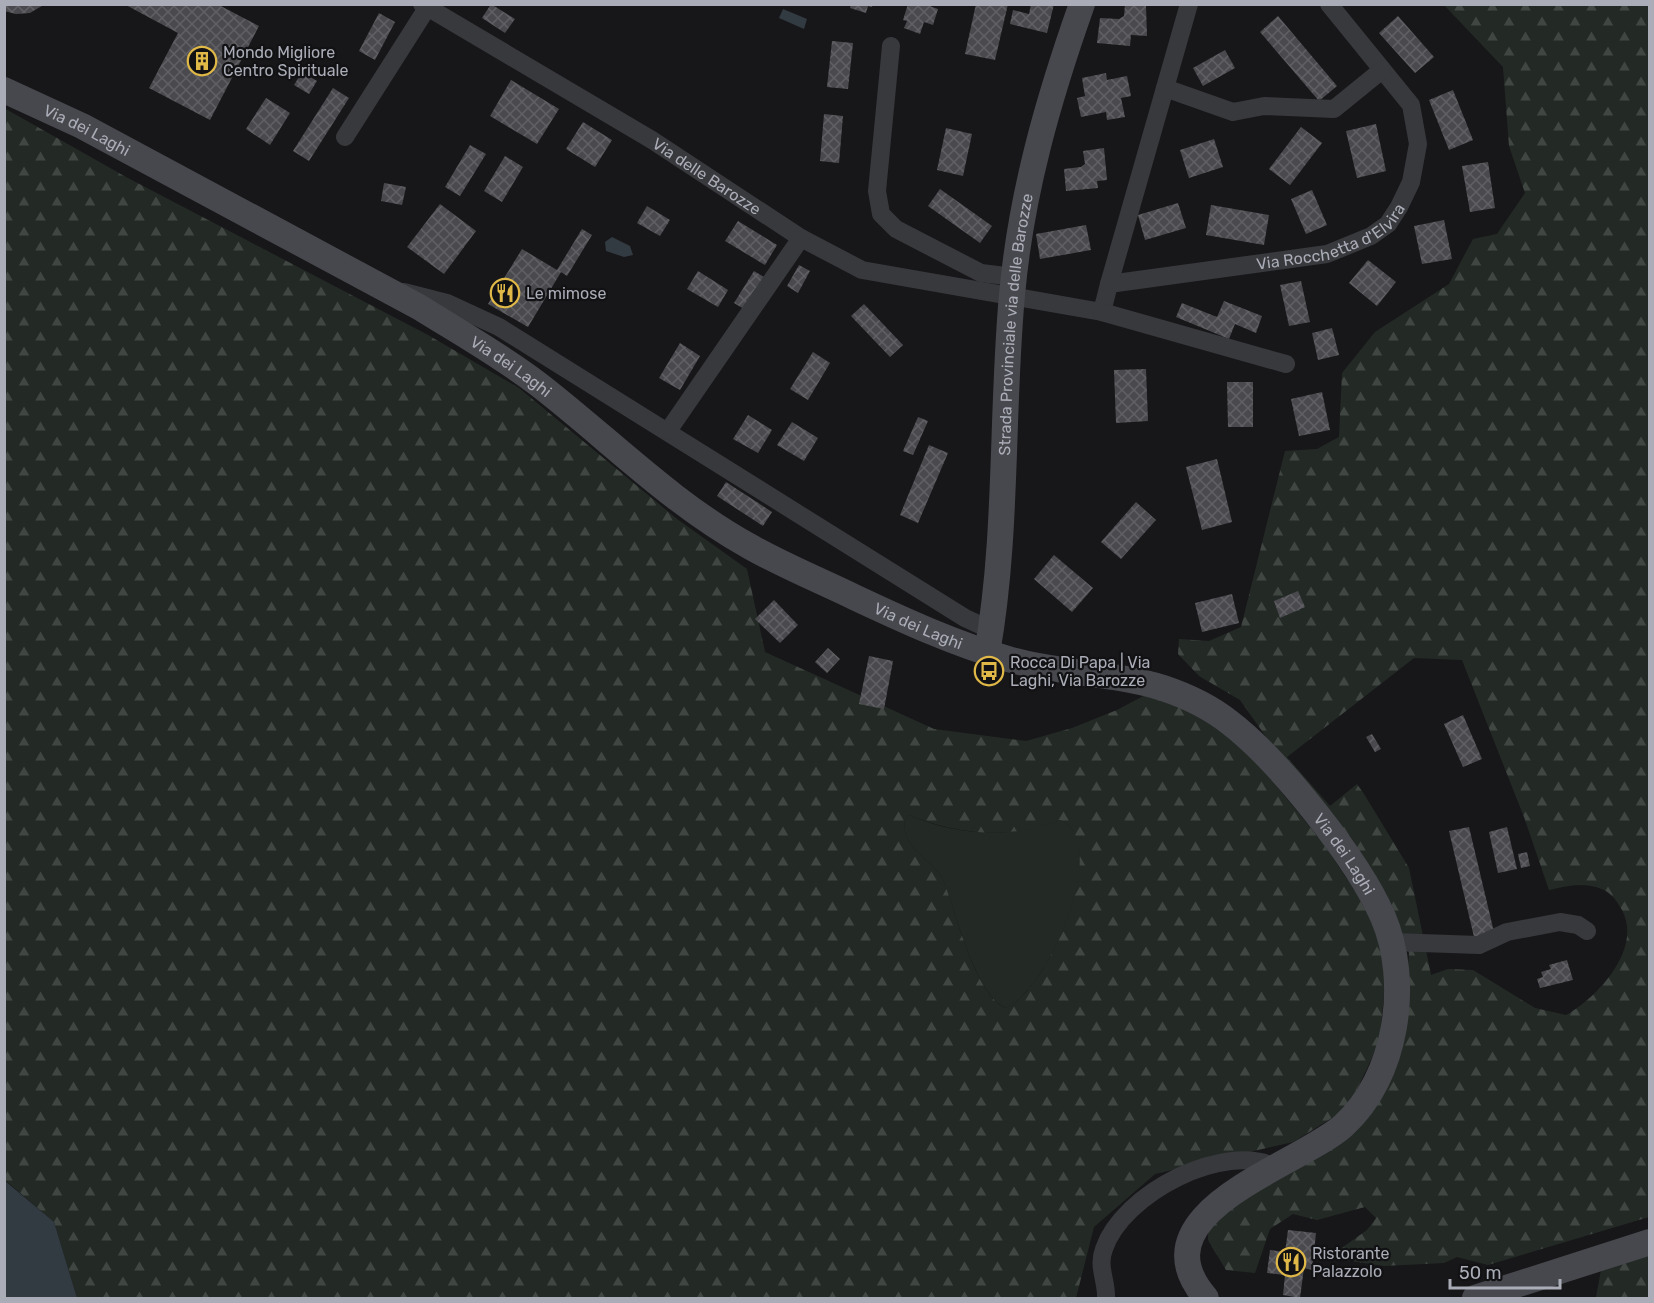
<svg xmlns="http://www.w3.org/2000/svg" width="1654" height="1303" viewBox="0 0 1654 1303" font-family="Rubik,sans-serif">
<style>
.green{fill:#232a25}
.forest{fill:url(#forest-firs);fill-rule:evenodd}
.water{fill:#333b42}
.building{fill:url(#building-cross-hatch)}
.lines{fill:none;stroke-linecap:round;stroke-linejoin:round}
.street{stroke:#38393d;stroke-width:18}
.secondary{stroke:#47484d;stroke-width:26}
.labels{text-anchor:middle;stroke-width:4.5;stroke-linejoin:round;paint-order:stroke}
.poi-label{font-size:16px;fill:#aaadb7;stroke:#121214;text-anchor:start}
.street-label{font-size:16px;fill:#aaadb7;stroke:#121214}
</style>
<defs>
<pattern id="forest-firs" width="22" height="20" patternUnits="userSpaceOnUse" patternTransform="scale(1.5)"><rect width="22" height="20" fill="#232a25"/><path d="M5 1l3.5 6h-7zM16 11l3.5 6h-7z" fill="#404642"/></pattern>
<pattern id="building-cross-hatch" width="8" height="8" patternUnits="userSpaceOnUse" patternTransform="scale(1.5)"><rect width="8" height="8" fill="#49494e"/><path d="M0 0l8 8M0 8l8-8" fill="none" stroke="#616165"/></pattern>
</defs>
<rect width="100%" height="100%" fill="#171719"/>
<path class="green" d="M909,815c49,21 100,24 151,5 54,22 -13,172 -54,188 -31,-13 -50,-96 -62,-126 -11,-25 -44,-32 -39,-62z"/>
<g class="forest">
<path d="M1444,5h205v1212l-161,48 -31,-8 -13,6 -60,3 -40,-6 -8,-8 31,-22 9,-12 -11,-11 -48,13 -24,-6 -23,15 -15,44 -29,-3 -18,-30v-12l169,-130 25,-47 7,-98 -19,-52 -37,-53 -60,-73 -53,-75 -41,-24 -21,-22 1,-15 30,2 32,-14 44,-176 32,-2 22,-12 3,-64 33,-41 74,-48 24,-45 24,-5 28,-41 -16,-47 -6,-79zM1414,658l48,2 62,157 25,73c13,-3 29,-7 42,-4 17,3 23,10 31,24 21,39 -25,88 -56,105l-31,-7 -62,-38 -25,-1 -17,6 -22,-107 -45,-74 -7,-10 -27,22 -43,-49z"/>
<path d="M4,108l122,69 302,158 91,53 158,131 70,50 18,83 169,77 92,12 46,-13 45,-18 34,-18 53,21 38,31 81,99 38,57 16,30 9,38 -6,73 -32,67 -55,34 -138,32 -61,53 -18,71h-999l-23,-76 -49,-42zM909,815c50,20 100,25 151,5 53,22 -13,172 -54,188 -31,-12 -50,-96 -62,-126 -11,-25 -44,-32 -39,-62z"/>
<path d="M1649,1251v47l-53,-1 6,-32z"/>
</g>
<g class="water">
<path d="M783,9l24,10 -3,10 -25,-11z"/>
<path d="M612,237l18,9 3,9 -9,2 -18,-6 -1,-9z"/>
<path d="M4,1180l50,42 23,76h-72z"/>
</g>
<g class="building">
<path d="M4,4h41l-15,9 -14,1 -12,-3z"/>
<path d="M124,4h93l42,22 -49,94 -61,-32 29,-55z"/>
<path d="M491,4l24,15 -10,14 -23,-15z"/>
<path d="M851,4h22l-1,3 -4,-1 -2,7 -16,-5z"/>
<path d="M908,4h16l14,5 -5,16 -9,-3 -4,12 -16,-6 3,-7 -4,-1z"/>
<path d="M976,4h32l-13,56 -30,-6z"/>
<path d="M1031,4h23l-7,29 -37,-9 3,-14 16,4z"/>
<path d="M1125,4l21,2 1,30 -16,-1 -1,11 -33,-3 3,-25 19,1 5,-3z"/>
<path d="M379,13l16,9 -20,38 -16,-9z"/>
<path d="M1278,16l59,70 -18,15 -59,-69z"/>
<path d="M1398,16l36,41 -19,16 -36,-40z"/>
<path d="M832,41l21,2 -5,46 -21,-2z"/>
<path d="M1225,50l10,18 -32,18 -10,-18z"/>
<path d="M302,72l15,9 -8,13 -15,-9z"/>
<path d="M1106,73l1,7 20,-4 4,20 -10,2 4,19 -18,3 -1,-8 -25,5 -4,-19 8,-2 -3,-18z"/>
<path d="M511,80l48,29 -22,35 -47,-28z"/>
<path d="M333,88l16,10 -40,63 -16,-10z"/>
<path d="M1453,90l20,50 -24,10 -20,-50z"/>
<path d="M266,98l24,15 -20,32 -24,-16z"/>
<path d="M824,114l19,2 -4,47 -19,-2z"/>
<path d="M583,122l29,18 -17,27 -29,-18z"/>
<path d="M1376,124l10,47 -29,7 -11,-47z"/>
<path d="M1301,127l21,16 -32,42 -21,-16z"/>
<path d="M946,128l26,6 -9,42 -26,-6z"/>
<path d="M1214,139l9,28 -34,11 -9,-28z"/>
<path d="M470,145l16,9 -26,42 -15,-9z"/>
<path d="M1104,148l3,32 -10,1 1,7 -32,3 -2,-22 17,-2 4,-3 -2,-13z"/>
<path d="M505,156l18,11 -21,35 -18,-11z"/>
<path d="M1488,162l7,46 -25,4 -8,-46z"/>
<path d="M384,183l22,4 -4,18 -21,-4z"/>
<path d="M940,189l52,37 -12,17 -52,-37z"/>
<path d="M1312,190l15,35 -21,9 -15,-35z"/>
<path d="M1178,203l8,25 -41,12 -7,-25z"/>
<path d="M440,204l36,27 -32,43 -37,-27z"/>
<path d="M1211,205l58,10 -5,30 -58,-10z"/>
<path d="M647,206l23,14 -10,16 -23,-13z"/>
<path d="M1444,220l8,39 -30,5 -8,-38z"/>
<path d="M738,221l39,24 -12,20 -40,-24z"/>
<path d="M1086,225l5,25 -51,9 -4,-25z"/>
<path d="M582,229l10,6 -25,41 -6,-4 -33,55 -40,-23 34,-55 35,21z"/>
<path d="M1368,260l28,22 -19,24 -28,-23z"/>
<path d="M799,265l11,6 -12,22 -11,-7z"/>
<path d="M698,271l30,19 -10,17 -31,-18z"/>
<path d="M754,271l10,6 -20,32 -10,-6z"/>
<path d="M1301,281l9,41 -21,4 -9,-41z"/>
<path d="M1224,301l38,15 -6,17 -21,-9 -6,15 -53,-22 6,-14 35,14z"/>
<path d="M864,304l39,41 -13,12 -39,-41z"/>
<path d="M1332,328l7,27 -21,5 -6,-27z"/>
<path d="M680,343l20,13 -20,34 -21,-12z"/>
<path d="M813,352l17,11 -22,37 -18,-11z"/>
<path d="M1146,369l2,52 -32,2 -2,-53z"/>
<path d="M1227,382h26v45h-25z"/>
<path d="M1322,392l8,38 -31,6 -8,-37z"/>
<path d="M748,415l24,15 -14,23 -25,-14z"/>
<path d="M918,417l10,4 -15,34 -10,-4z"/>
<path d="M792,422l26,16 -14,23 -27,-16z"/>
<path d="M929,445l19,8 -30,70 -18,-8z"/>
<path d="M1217,459l15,63 -30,8 -16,-63z"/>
<path d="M726,482l46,30 -9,14 -46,-30z"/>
<path d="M1136,502l20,18 -35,39 -20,-17z"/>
<path d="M1054,555l39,33 -21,24 -38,-33z"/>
<path d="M1298,591l7,16 -25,11 -6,-17z"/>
<path d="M1232,594l7,29 -37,9 -7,-29z"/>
<path d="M774,600l24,25 -18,18 -25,-24z"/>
<path d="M828,648l12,11 -13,14 -12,-11z"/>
<path d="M869,656l24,5 -9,48 -25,-5z"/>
<path d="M1463,715l19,44 -19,8 -19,-43z"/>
<path d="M1372,734l9,15 -6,3 -9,-15z"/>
<path d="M1469,827l25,105 -20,5 -25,-106z"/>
<path d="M1507,827l10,42 -19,4 -9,-41z"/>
<path d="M1527,852l3,14 -9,2 -3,-14z"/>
<path d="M1567,960l6,20 -33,8 -3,-9 6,-2 -2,-5 10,-3 -2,-4z"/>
<path d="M1288,1230l28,3 -4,37 -8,-2 -4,30 -17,-3 2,-20 -18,-2 3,-23 15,2z"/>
</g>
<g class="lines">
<g class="street">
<path id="s1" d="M422,4l230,136 149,98 61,32 240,42 7,-28 218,-30 44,-18 17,-12 11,-17 12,-25 7,-38 -7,-39 -82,-101"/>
<path d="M891,46l-14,145 4,23 15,15 85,44 33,4"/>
<path d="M1165,88l68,24 31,-6 70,3 48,-39"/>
<path d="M345,137l82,-129"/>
<path d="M1109,284l80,-280"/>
<path d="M404,292l43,11 52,24 466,291 26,12"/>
<path d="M1102,312l184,52"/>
<path d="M668,431l133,-193"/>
<path d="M1392,942l87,3 28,-13 53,-10 18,3 9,6"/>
<path d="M1106,1298c1,-17 -9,-31 -2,-49 18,-55 121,-109 173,-81"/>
</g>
<g class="secondary">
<path id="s2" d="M4,90l78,36 337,181c40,25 81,48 119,77 70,54 133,119 211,162 33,19 70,34 105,51 49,23 101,47 154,62 51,15 105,13 155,29 24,8 47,19 66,34 50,38 129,138 154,195 28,65 14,161 -40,209 -47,41 -211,87 -137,172"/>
<path id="s3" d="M987,653c21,-118 14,-239 25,-358 9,-101 36,-195 70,-291"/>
<path d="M1475,1298l175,-56"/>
</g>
</g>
<defs>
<g id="building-ring" transform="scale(1.5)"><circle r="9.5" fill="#121214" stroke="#e0b848" stroke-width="1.5"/><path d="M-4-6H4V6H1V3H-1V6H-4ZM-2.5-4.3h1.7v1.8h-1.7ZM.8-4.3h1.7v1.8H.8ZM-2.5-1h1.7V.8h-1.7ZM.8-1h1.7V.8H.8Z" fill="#e0b848"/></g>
<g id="restaurant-ring" transform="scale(1.5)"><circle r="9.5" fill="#121214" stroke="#e0b848" stroke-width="1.5"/><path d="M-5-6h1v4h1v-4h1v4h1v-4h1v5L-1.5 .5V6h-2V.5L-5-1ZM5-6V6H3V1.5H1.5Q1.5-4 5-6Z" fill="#e0b848"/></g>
<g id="bus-ring" transform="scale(1.5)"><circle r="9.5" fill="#121214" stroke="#e0b848" stroke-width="1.5"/><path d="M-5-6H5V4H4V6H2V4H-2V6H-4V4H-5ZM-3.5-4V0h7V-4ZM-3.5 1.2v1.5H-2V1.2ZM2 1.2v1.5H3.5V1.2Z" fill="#e0b848"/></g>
</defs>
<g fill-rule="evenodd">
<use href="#building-ring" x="202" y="61"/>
<use href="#restaurant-ring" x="505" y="293"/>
<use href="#bus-ring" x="989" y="671"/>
<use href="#restaurant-ring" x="1291" y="1262"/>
</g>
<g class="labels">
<g class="poi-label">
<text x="223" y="58">Mondo Migliore<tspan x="223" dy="18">Centro Spirituale</tspan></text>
<text x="526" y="299">Le mimose</text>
<text x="1010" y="668">Rocca Di Papa | Via<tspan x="1010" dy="18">Laghi, Via Barozze</tspan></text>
<text x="1312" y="1259">Ristorante<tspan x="1312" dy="18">Palazzolo</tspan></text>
</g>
<g class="street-label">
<text dy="6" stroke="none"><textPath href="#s2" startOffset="92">Via dei Laghi</textPath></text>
<text dy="6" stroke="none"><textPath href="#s1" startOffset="333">Via delle Barozze</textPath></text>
<text dy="6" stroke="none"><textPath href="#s1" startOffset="1017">Via Rocchetta d'Elvira</textPath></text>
<text dy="6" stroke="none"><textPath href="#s3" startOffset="330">Strada Provinciale via delle Barozze</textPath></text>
<text dy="6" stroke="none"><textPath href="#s2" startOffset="578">Via dei Laghi</textPath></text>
<text dy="6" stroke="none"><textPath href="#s2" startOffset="1064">Via dei Laghi</textPath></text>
<text dy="6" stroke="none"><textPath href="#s2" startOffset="1568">Via dei Laghi</textPath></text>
</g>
</g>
<rect width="1654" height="1303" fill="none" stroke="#aaadb7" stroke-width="12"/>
<path d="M1450 1279v9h110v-9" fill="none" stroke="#aaadb7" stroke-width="3"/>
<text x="1459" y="1279" font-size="18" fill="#aaadb7" stroke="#121214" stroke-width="4.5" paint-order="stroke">50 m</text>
</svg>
